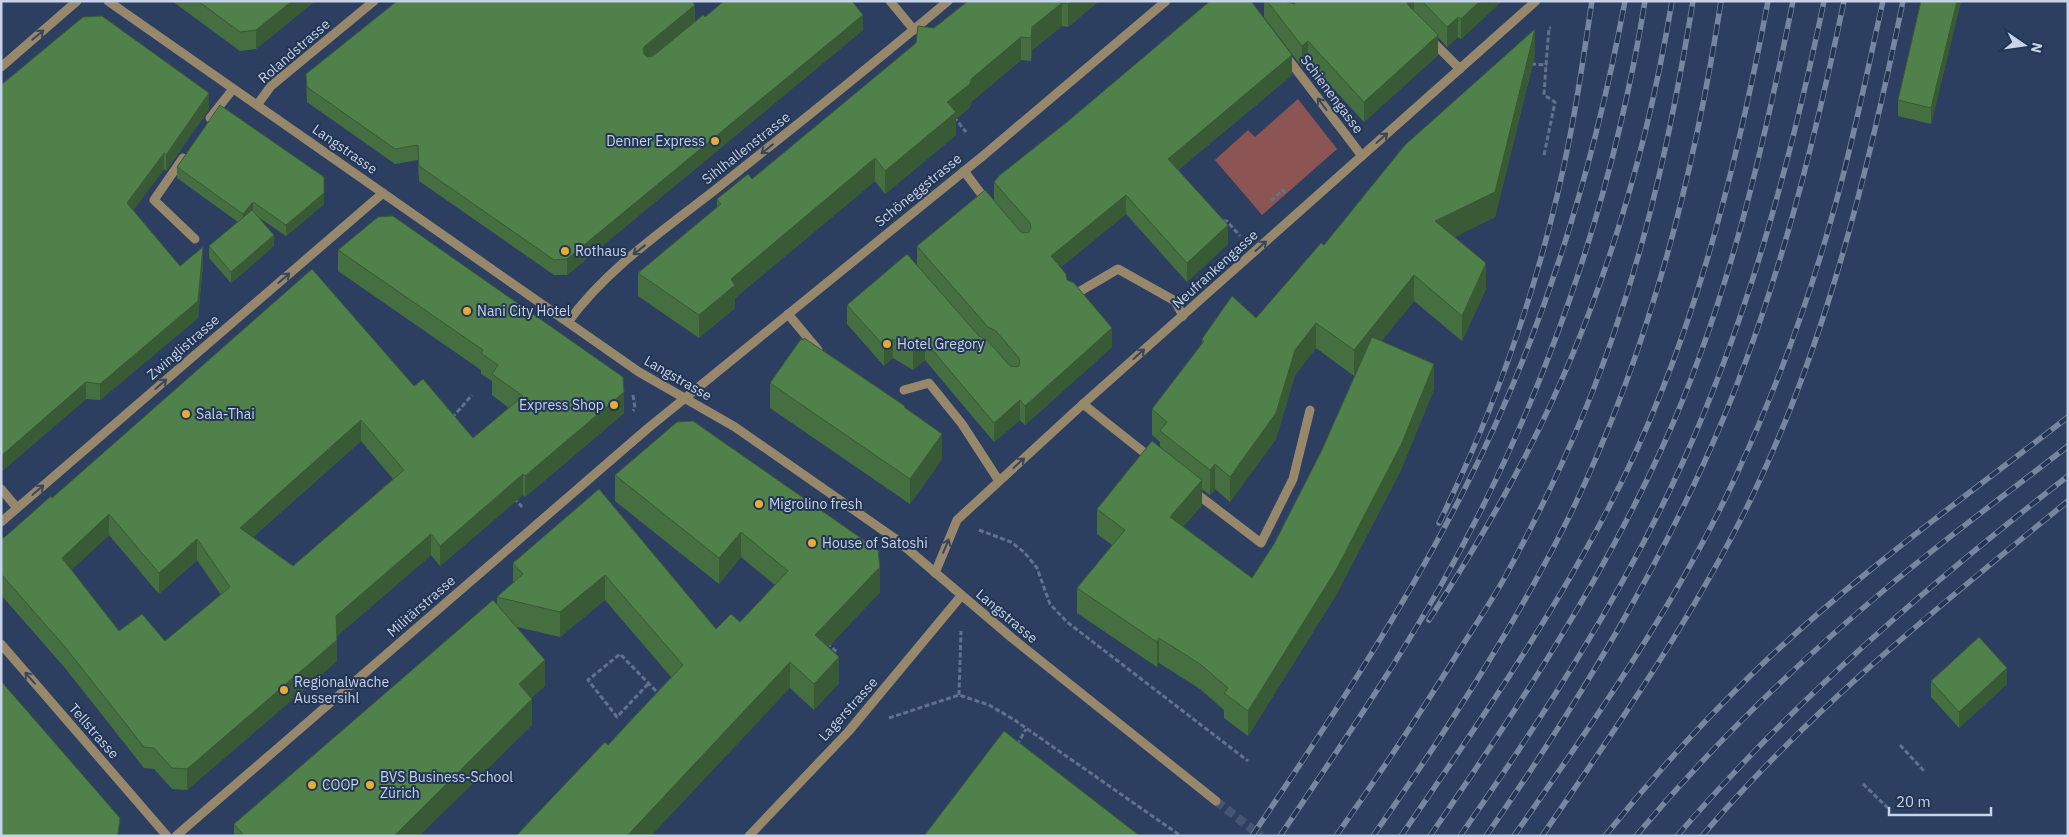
<svg xmlns="http://www.w3.org/2000/svg" width="2069" height="837" viewBox="0 0 2069 837" font-family="'IBM Plex Sans',sans-serif">
<style>
.green{fill:#8c5553}
.lines{fill:none;stroke-linecap:round;stroke-linejoin:round}
.minor-tunnel{stroke:#445574;stroke-width:9;stroke-dasharray:9 4.5;stroke-linecap:butt}
.path{stroke:#61718e;stroke-width:3;stroke-dasharray:5 2.5;stroke-linecap:butt}
.minor{stroke:#97886c;stroke-width:9}
.rail-casing{stroke:#7786a1;stroke-width:5.5}
.rail{stroke:#233555;stroke-width:4;stroke-dasharray:11;stroke-linecap:butt}
.wall{fill:#456f40;fill-rule:evenodd}
.shaded-wall{fill:#385a34}
.building{fill:#50814a;stroke:#385a34;fill-rule:evenodd}
.oneway{stroke:#3a465a}
.poi-dot{fill:#e5ad36;stroke:#233555;stroke-width:2}
.labels{text-anchor:middle;stroke-width:4;stroke-linejoin:round;paint-order:stroke}
.street-label{font-size:14px;fill:#c7d3e7;stroke:#233555}
.poi-label{font-size:14px;fill:#c7d3e7;stroke:#233555;text-anchor:start}
</style>
<rect width="100%" height="100%" fill="#2d3f60"/>
<path class="green" d="M1298,99l39,50 -75,66 -47,-55 33,-30 7,7z"/>
<g class="lines">
<path class="minor-tunnel" d="M1216,801l45,35"/>
<g class="path">
<path d="M1531,64l15,1 3,-37h2"/>
<path d="M954,117l12,15"/>
<path d="M1544,155l11,-53 -11,-7 2,-30"/>
<path d="M1271,201l12,-11 3,4"/>
<path d="M1223,221h4l13,15"/>
<path d="M633,395l2,13 -2,3"/>
<path d="M452,418l20,-23"/>
<path d="M514,498l8,9"/>
<path d="M979,530l32,12 13,10 13,16 13,36 17,18 181,139"/>
<path d="M827,643l11,10"/>
<path d="M648,684l-31,33 -29,-37 32,-26 39,40"/>
<path d="M959,695l2,-64"/>
<path d="M889,718l70,-23 30,10 24,14 168,117"/>
<path d="M1017,745l9,-16"/>
<path d="M1900,745l24,26"/>
<path d="M1863,784l25,24"/>
</g>
<g class="minor">
<path d="M108,1l531,371 96,55 162,113 115,98 204,163"/>
<path d="M890,1l24,29"/>
<path d="M1430,39l30,30"/>
<path d="M1285,55l77,101"/>
<path d="M1,67l76,-66"/>
<path d="M257,105l14,-19 103,-85"/>
<path d="M210,118l23,-29"/>
<path d="M183,158l-29,42 41,39"/>
<path d="M964,171l24,32"/>
<path d="M1072,296l46,-27 57,32 8,15"/>
<path d="M788,314l30,36"/>
<path d="M568,322c40,-55 99,-94 152,-136 77,-61 153,-122 228,-185"/>
<path d="M904,390l25,-7 33,41 37,57"/>
<path d="M1083,404l68,54"/>
<path d="M1,489l16,19"/>
<path d="M1193,491l68,52 32,-64 17,-69"/>
<path d="M1,522l382,-329"/>
<path d="M935,573l22,-53 126,-116 453,-403"/>
<path d="M1,644l166,192"/>
<path d="M176,836l471,-407 337,-274 182,-154"/>
<path d="M749,836l99,-104 113,-136"/>
</g>
<g class="rail-casing">
<g id="rail">
<path d="M1439,523c60,-122 105,-253 131,-387 9,-45 15,-90 22,-135"/>
<path d="M1429,620c35,-54 68,-109 98,-167 72,-141 119,-295 145,-452"/>
<path d="M1252,836c75,-111 150,-224 211,-344 79,-154 130,-320 162,-491"/>
<path d="M1280,836c55,-82 111,-163 160,-249 102,-180 172,-382 205,-586"/>
<path d="M1336,836c43,-61 84,-122 123,-185 15,-24 32,-49 46,-74 44,-81 83,-165 112,-253 36,-105 58,-214 76,-323"/>
<path d="M1373,836c72,-103 141,-208 197,-321 78,-161 124,-337 151,-514"/>
<path d="M1401,836c74,-107 148,-214 208,-329 82,-158 126,-331 159,-506"/>
<path d="M1430,836c86,-125 169,-250 232,-388 65,-142 100,-294 131,-447"/>
<path d="M1460,836c83,-119 162,-240 222,-372 67,-148 109,-304 142,-463"/>
<path d="M1486,836c83,-119 158,-241 218,-373 67,-147 107,-304 140,-462"/>
<path d="M1514,836c80,-115 162,-231 221,-358 40,-86 73,-174 98,-265 20,-70 34,-141 50,-212"/>
<path d="M1542,836c75,-109 151,-218 209,-337 76,-158 117,-327 152,-498"/>
<path d="M1605,836c45,-56 93,-109 144,-159 98,-96 211,-176 319,-260"/>
<path d="M1636,836c76,-91 162,-174 253,-250 58,-49 119,-93 179,-140"/>
<path d="M1677,836c116,-135 251,-251 391,-360"/>
<path d="M1702,836c108,-127 237,-230 366,-335"/>
</g>
</g>
<use href="#rail" class="rail"/>
</g>
<g class="wall">
<path d="M172,1h143l-59,48 -16,2z"/>
<path d="M968,1h131l-31,26 -6,-1 -30,24 -1,11 -10,-1 -50,42 -1,5 -14,12v16l-71,59 -10,-13 -140,117v10l-36,30 -61,-42v-23l79,-66v-8l35,-20z"/>
<path d="M1264,1h238l-41,38 -3,-2 -11,10 -9,-10v18l-74,67 -56,-61 -6,6 -38,-50z"/>
<path d="M1921,1h40l-30,123 -33,-8v-16z"/>
<path d="M705,17l158,13 -296,245h-13l-135,-94 -1,-21 -23,4 -88,-62 -1,-28 389,-53 -43,35z"/>
<path d="M1535,55l-40,162 -41,20 32,52 -24,52 -48,-40 -33,40 53,48 -33,81 -65,125 -88,141 -24,-18v-8l-24,-21 -41,-26 -2,4 -80,-54v-25l35,-43 -15,-11v-25l63,-62v-5l-8,-7v-26l50,-65v-5l54,-21 68,-73zM1316,348l38,28 3,-4 -36,80 -47,92 -22,34 -69,-51 19,-22v-16l8,6 5,-6 15,13 46,-63 19,-64z"/>
<path d="M1292,75l-114,95 50,74 -41,38 -61,-68 -65,53 6,13 45,67 -87,78 -5,-5 -26,22 -69,-82 -12,10 -20,-12 -9,8 -37,-42v-19l70,-40v-19l77,-45v-19z"/>
<path d="M1,85l208,24 -43,62 -2,-2 -31,41 47,56 23,-3 -5,55 -98,82 -14,-1 -85,73z"/>
<path d="M177,167l147,37 -38,32 -28,-19 16,29 -43,37 -22,-25v-12l29,-24 -61,-44z"/>
<path d="M338,250l286,163 -99,84 -2,-2 -83,71 -9,-11 -94,81v25l-150,129 -15,-1 -18,-20 -10,-1 -79,-100 -64,-73v-56l5,-3 46,-38 362,-112 59,52 36,-30 -17,-13v-14l-11,-7v-4l-143,-99zM361,441l32,38 -100,87 -40,-29zM109,535l50,59 38,-34 24,35 -56,46 -46,-10 -48,-61z"/>
<path d="M770,383l135,25 37,51 -32,45 -140,-96z"/>
<path d="M615,475l265,117 -52,55 11,36 -25,27 -24,-22 -182,57 63,-68 -66,-77 -45,37 -43,-10 28,59 -14,12 1,27 -113,111h-185v-12l263,-220v-7l16,-14v-20l86,-74 117,140 24,-7 35,-37 -34,-28 -22,27 -104,-83z"/>
<path d="M1931,681l76,3 -48,44 -28,-31z"/>
</g>
<g class="shaded-wall">
<path d="M292,1h23l-59,48v-19z"/>
<path d="M1071,1h28l-31,26v-23z"/>
<path d="M1407,1h7v14l-7,5z"/>
<path d="M1480,1h22l-41,38v-20z"/>
<path d="M1957,1h4l-30,123v-16z"/>
<path d="M1062,3v23l-30,24 -1,11v-23l1,-11z"/>
<path d="M695,5v16l-50,40 -2,-12 2,-3z"/>
<path d="M863,15v15l-296,245v-16z"/>
<path d="M1458,17v20l-11,10v-20z"/>
<path d="M1535,29v26l-40,162 -60,30v-26z"/>
<path d="M1438,35v20l-74,67v-20z"/>
<path d="M1021,37v23l-50,42 -1,5 -14,12v16l-71,59v-23l62,-69 24,-23z"/>
<path d="M1308,41v20l-6,6v-21z"/>
<path d="M1292,55v20l-124,103v-19z"/>
<path d="M209,93v16l-43,62v-16z"/>
<path d="M164,153v16l-37,50v-16z"/>
<path d="M875,158v23l-140,117v10l-36,30v-23l32,-36z"/>
<path d="M324,193v11l-38,32v-11z"/>
<path d="M1126,195v19l-75,61v-19z"/>
<path d="M253,202v11l-10,12v-11z"/>
<path d="M1228,225v19l-41,38v-19z"/>
<path d="M274,235v11l-43,37v-11z"/>
<path d="M203,247v16l-5,55 -98,82v-16z"/>
<path d="M1486,263v26l-24,52v-25z"/>
<path d="M1414,275v26l-60,75v-26z"/>
<path d="M1316,323v25l-21,27 -19,64 -46,63v-25l65,-127z"/>
<path d="M1112,328v19l-87,78v-19z"/>
<path d="M893,339v19l-9,8v-20z"/>
<path d="M925,341v19l-12,10v-20z"/>
<path d="M1434,364v25l-33,81 -65,125 -88,141v-25z"/>
<path d="M86,382v17l-85,73v-16z"/>
<path d="M624,392v21l-99,84v-21z"/>
<path d="M1020,400v20l-26,22v-19z"/>
<path d="M361,420v21l-121,107v-20z"/>
<path d="M942,434v25l-32,45v-25z"/>
<path d="M1215,464v25l-5,6v-25z"/>
<path d="M523,474v21l-83,71v-20z"/>
<path d="M1202,480v25l-32,37v-25z"/>
<path d="M109,514v21l-47,44v-21z"/>
<path d="M741,532v25l-22,27v-26z"/>
<path d="M431,534v21l-95,82v-21z"/>
<path d="M197,539v21l-38,34v-21z"/>
<path d="M880,567v25l-65,69v-26z"/>
<path d="M605,575v25l-45,37v-25z"/>
<path d="M1159,638v25l-2,4v-25z"/>
<path d="M337,640v21l-150,129v-21z"/>
<path d="M839,657v26l-25,27v-26z"/>
<path d="M545,660v26l-26,23v-25z"/>
<path d="M790,662v26l-139,148h-24z"/>
<path d="M2007,668v16l-48,44v-16z"/>
<path d="M532,699v26l-113,111h-25z"/>
</g>
<g class="building">
<path d="M198,1h94l-36,29 -16,2z"/>
<path d="M397,1h295l3,4 -50,41 -2,3 1,5 3,3 6,-1 50,-41 2,2 19,-16h128l11,14 -296,244 -13,1 -135,-94 -1,-21 -23,4 -88,-62 -1,-13z"/>
<path d="M968,1h103l-3,3 -6,-1 -30,24 -1,11 -10,-1 -50,42 -1,5 -23,18 9,10 -71,59 -10,-13 -144,121 4,6 -36,30 -61,-42 83,-69 -4,-5 31,-25 4,5 164,-136 2,-17 16,2z"/>
<path d="M1210,1h41l41,54 -124,104 60,66 -41,38 -61,-68 -75,61 15,18 1,6 7,3 38,45 -87,78 -5,-6 -26,23 -69,-82 -12,9 -20,-11 -9,7 -37,-41 60,-51 72,82 8,4 23,26 8,1 2,-4 -1,-5 -23,-27 -8,-4 -71,-81 68,-56 35,41 3,2 6,-1 2,-4 -1,-5 -36,-41 6,-7 67,-53z"/>
<path d="M1267,1h17l11,3 -2,-3h114l1,4 30,30 -74,67 -56,-61 -6,5z"/>
<path d="M1422,1h58l-19,18 -3,-2 -11,10z"/>
<path d="M1921,1h36l-26,107 -33,-8z"/>
<path d="M102,16l107,77 -43,62 -2,-2 -37,50 53,63 23,-19 -5,54 -98,83 -14,-2 -85,74v-371l82,-68z"/>
<path d="M1535,29l-40,163 -60,29 51,42 -24,53 -48,-41 -60,75 -38,-27 -21,27 -19,63 -46,64 -15,-13 -5,6 -50,-39 7,-9 -15,-13 52,-68 -2,-2 30,-43 24,22 65,-75 3,2 81,-100z"/>
<path d="M220,105l104,72v16l-38,32 -33,-23 -10,12 -66,-47z"/>
<path d="M252,210l22,25 -43,37 -22,-26z"/>
<path d="M393,216l230,161 1,15 -99,84 -2,-2 -83,72 -9,-12 -95,82 1,24 -150,129 -15,-1 -18,-20 -10,-1 -79,-100 -64,-73v-35l5,-3 45,-40 1,2 260,-229 102,117 9,-7 50,59 50,-42 -31,-22 6,-9 -17,-12 2,-3 -145,-100 40,-33zM361,420l43,50 -111,96 -53,-38zM109,514l50,59 38,-34 33,48 -65,54 -23,-27 -23,17 -57,-73z"/>
<path d="M1372,337l62,27 -33,81 -65,125 -88,141 -24,-18 4,-5 -28,-24 -41,-26 -2,4 -80,-54 48,-58 -28,-21 55,-68 50,39 -32,37 82,61 22,-34 47,-92z"/>
<path d="M804,338l101,68 -1,1 38,27 -32,45 -140,-96 31,-44 2,1z"/>
<path d="M693,421l185,129 2,17 -65,68 24,22 -25,27 -24,-22 -163,174h-111l89,-94 3,3 75,-80 -78,-90 -45,37 -63,-15 26,-23 -10,-11 86,-74 117,140 15,-15 9,8 48,-51 -47,-39 -22,26 -104,-83 62,-53z"/>
<path d="M493,600l52,60 -26,24 13,15 -138,137h-150l-10,-12z"/>
<path d="M1979,637l28,31 -48,44 -28,-31z"/>
<path d="M1,681l119,137 -2,16 -2,2h-115z"/>
<path d="M1004,731l136,105h-216z"/>
</g>
<defs><path id="oneway-shaft" d="M-6 0H5M1.5-3L5.5 0L1.5 3" fill="none" stroke-width="1.6" stroke-linecap="round" stroke-linejoin="round" transform="scale(1.25)"/></defs>
<g class="oneway">
<use href="#oneway-shaft" transform="translate(38 35) rotate(-40)"/>
<use href="#oneway-shaft" transform="translate(1322 104) rotate(-127)"/>
<use href="#oneway-shaft" transform="translate(1382 138) rotate(-42)"/>
<use href="#oneway-shaft" transform="translate(767 149) rotate(142)"/>
<use href="#oneway-shaft" transform="translate(1261 246) rotate(-42)"/>
<use href="#oneway-shaft" transform="translate(639 250) rotate(142)"/>
<use href="#oneway-shaft" transform="translate(284 278) rotate(-41)"/>
<use href="#oneway-shaft" transform="translate(1139 354) rotate(-42)"/>
<use href="#oneway-shaft" transform="translate(161 384) rotate(-41)"/>
<use href="#oneway-shaft" transform="translate(1019 463) rotate(-42)"/>
<use href="#oneway-shaft" transform="translate(38 490) rotate(-41)"/>
<use href="#oneway-shaft" transform="translate(946 546) rotate(-67)"/>
<use href="#oneway-shaft" transform="translate(30 678) rotate(-131)"/>
</g>
<g class="poi-dot">
<circle cx="715" cy="141" r="5"/>
<circle cx="565" cy="251" r="5"/>
<circle cx="467" cy="311" r="5"/>
<circle cx="887" cy="344" r="5"/>
<circle cx="614" cy="405" r="5"/>
<circle cx="186" cy="414" r="5"/>
<circle cx="759" cy="504" r="5"/>
<circle cx="812" cy="543" r="5"/>
<circle cx="284" cy="690" r="5"/>
<circle cx="312" cy="785" r="5"/>
<circle cx="370" cy="785" r="5"/>
</g>
<g class="labels">
<g class="street-label">
<text transform="translate(294 51) rotate(-41)" y="5">Rolandstrasse</text>
<text transform="translate(1332 94) rotate(53)" y="5">Schienengasse</text>
<text transform="translate(746 148) rotate(-38)" y="5">Sihlhallenstrasse</text>
<text transform="translate(345 149) rotate(35)" y="5">Langstrasse</text>
<text transform="translate(918 190) rotate(-39)" y="5">Schöneggstrasse</text>
<text transform="translate(1215 269) rotate(-42)" y="5">Neufrankengasse</text>
<text transform="translate(183 347) rotate(-41)" y="5">Zwinglistrasse</text>
<text transform="translate(678 378) rotate(30)" y="5">Langstrasse</text>
<text transform="translate(421 606) rotate(-41)" y="5">Militärstrasse</text>
<text transform="translate(1007 616) rotate(40)" y="5">Langstrasse</text>
<text transform="translate(848 709) rotate(-48)" y="5">Lagerstrasse</text>
<text transform="translate(94 731) rotate(49)" y="5">Tellstrasse</text>
</g>
<g class="poi-label">
<text x="705" y="146" text-anchor="end">Denner Express</text>
<text x="575" y="256">Rothaus</text>
<text x="477" y="316">Nani City Hotel</text>
<text x="897" y="349">Hotel Gregory</text>
<text x="604" y="410" text-anchor="end">Express Shop</text>
<text x="196" y="419">Sala-Thai</text>
<text x="769" y="509">Migrolino fresh</text>
<text x="822" y="548">House of Satoshi</text>
<text x="294" y="687">Regionalwache<tspan x="294" dy="16">Aussersihl</tspan></text>
<text x="380" y="782">BVS Business-School<tspan x="380" dy="16">Zürich</tspan></text>
<text x="322" y="790">COOP</text>
</g>
</g>
<rect width="2069" height="837" fill="none" stroke="#c7d3e7" stroke-width="5"/>
<g transform="translate(2024 45) rotate(103)" stroke="#233555" stroke-width="4" paint-order="stroke">
<path d="M0-4L9 19L0 12L-9 19Z" fill="#c7d3e7"/>
<text y="-8" font-size="14" font-weight="bold" text-anchor="middle" fill="#c7d3e7">N</text>
</g>
<path d="M1889 807v8h102v-8" fill="none" stroke="#c7d3e7" stroke-width="2.5"/>
<text x="1896" y="807" font-size="15" fill="#c7d3e7" stroke="#233555" stroke-width="4" paint-order="stroke">20 m</text>
</svg>
